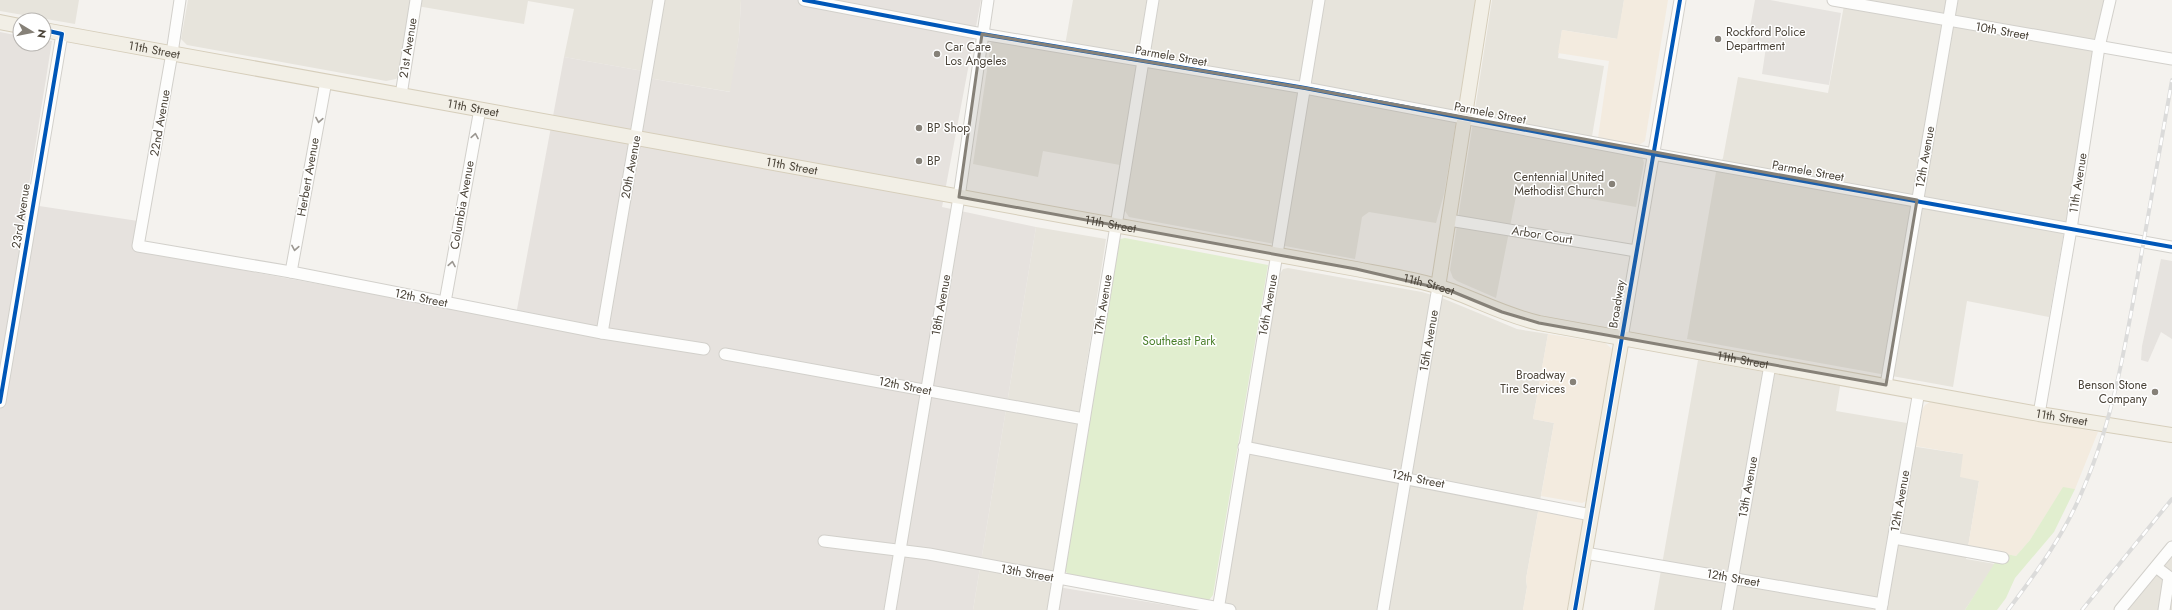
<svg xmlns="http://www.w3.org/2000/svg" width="2172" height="610" viewBox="0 0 2172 610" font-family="Jost,sans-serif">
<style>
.residential{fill:#e7e4dc}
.commercial{fill:#f3ebdf}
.industrial{fill:#e6e2de}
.green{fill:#e1eecf}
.parking{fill:#e6e3df}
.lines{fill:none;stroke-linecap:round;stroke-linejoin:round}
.minor-casing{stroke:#d2d0cb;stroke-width:13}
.major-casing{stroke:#d6cebb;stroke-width:16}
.minor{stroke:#fdfdfc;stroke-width:11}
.major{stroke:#f2efe6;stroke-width:14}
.rail-casing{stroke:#dbdbda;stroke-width:4}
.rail{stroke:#fff;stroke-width:2.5;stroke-dasharray:8;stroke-linecap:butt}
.cycleway-casing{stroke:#fff;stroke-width:6}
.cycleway{stroke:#0057b8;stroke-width:4}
.oneway{stroke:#9b9791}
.marked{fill:#868178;fill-opacity:0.2;stroke:#868178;stroke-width:3;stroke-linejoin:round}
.poi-dot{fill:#868178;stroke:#fff;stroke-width:1.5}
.labels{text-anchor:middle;stroke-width:3;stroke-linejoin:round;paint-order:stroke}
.street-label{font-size:12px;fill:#4b4439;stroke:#fff}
.poi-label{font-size:12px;fill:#4b4439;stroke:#fff;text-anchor:start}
.park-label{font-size:12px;fill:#4a7f2a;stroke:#fff}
</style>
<rect width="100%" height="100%" fill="#f4f2ee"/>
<g class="residential">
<path d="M0,0h79l-4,24 -75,-13z"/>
<path d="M188,0h553l-2,37 -8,55 -89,-15 1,-6 -79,-14 10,-48 -46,-8 -4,23 -113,-19 -12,71 -3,3 -10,2 -199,-36 -6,-6z"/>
<path d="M1073,0h403l-32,194 -8,29 -67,-11 -7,5 -7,42 -226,-42 -4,-6v-4l6,-40 -88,-16 -5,26 -65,-13 18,-121 3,-4 70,12z"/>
<path d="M1492,0h132l-6,39 -56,-9 -4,28 46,8 -14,82 50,9 3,2 1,4 -8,44 -118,-21 -22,112 -39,-17 -4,-3 -3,-8z"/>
<path d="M1845,0h260l-56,317 -82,-16 -14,86 -266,-48 29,-167 7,-14 15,-81 90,16z"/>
<path d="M1036,227l70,12 -50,322 -9,49h-74z"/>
<path d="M1288,268l134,24 20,6 75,31 31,5 -15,85 21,4 -28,156 1,8 -4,23h-299l54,-333 5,-8z"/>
<path d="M1698,360l142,26 -4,25 71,12 -3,22 59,9 16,27 -13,78 29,5 -30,46h-311z"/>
<path d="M2172,556v54h-45z"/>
</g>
<g class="commercial">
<path d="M1624,0h44l-23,141 -6,4 -41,-7 11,-77 -51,-8 4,-23 55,9z"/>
<path d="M1548,334l57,9 7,6 -24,147 -2,5 -4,2 -41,-7 13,-73 -21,-4z"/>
<path d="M1930,402l168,30 -23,57 -12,-1 -33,52 -14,16 -48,-9 11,-66 -19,-4 3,-23 -48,-8 7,-36 3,-5z"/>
<path d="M1539,507l42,10 2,2 1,4 -14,87h-47l4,-23 -1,-8z"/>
</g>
<g class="industrial">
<path d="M741,0h240l-39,207 94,20 -63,383h-973v-578l20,4v8h24v-4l8,1 -26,163 112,17 6,31 371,68 49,-263 79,14 -1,6 88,15 9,-55z"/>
<path d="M1052,586l144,24h-149z"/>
</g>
<g class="green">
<path d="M1125,238l143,27 -55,330 -4,5 -136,-23 -6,-4 -3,-4 54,-325 2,-5z"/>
<path d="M2063,487l12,2 -21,43 -39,46 -9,20 -9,12h-32l36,-57 15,3 14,-16z"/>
</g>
<g class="parking">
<path d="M1755,0h15l71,13 -12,72 -67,-11 4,-27 -19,-3z"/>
<path d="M2161,259l11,2v78l-11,-7 -13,30 -7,-2 1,-14z"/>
</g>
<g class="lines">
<g class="minor-casing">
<g id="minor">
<path d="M180,0l-8,53 -34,193 153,26 311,61 102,16"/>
<path d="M804,0l178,34 323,54 348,66 519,93"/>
<path d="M1833,0l339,59"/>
<path d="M401,95l15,-95"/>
<path d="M1449,220l187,31"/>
<path d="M291,272l35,-191"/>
<path d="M445,302l35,-193"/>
<path d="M602,333l57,-333"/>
<path d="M1622,338l58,-338"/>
<path d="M725,354l359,65"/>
<path d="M1886,385l66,-385"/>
<path d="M0,402l62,-368"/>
<path d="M2039,414l32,-185 28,-182 11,-47"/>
<path d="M1244,447l347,68"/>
<path d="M1894,538l109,20"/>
<path d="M824,541l105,13 301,56"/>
<path d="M1585,553l297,51"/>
<path d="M2156,567l13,10 -5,33"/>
<path d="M890,610l69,-413 29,-197"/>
<path d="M1053,610l100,-610"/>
<path d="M1218,610l101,-610"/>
<path id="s1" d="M1383,610l55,-323"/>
<path d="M1727,610l43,-245"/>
<path d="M1881,610l38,-219"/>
<path d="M2120,610l52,-63"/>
</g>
</g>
<g class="major-casing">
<g id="major">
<path d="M0,22l20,4"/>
<path id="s2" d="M44,30l1312,239c32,6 65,11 96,22 29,11 56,25 87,32l500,91 133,21"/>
<path d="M1438,287l45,-287"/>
<path d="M1575,610l47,-272"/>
</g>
</g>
<use href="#minor" class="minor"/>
<use href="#major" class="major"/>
<g class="rail-casing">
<g id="rail">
<path d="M2008,610c29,-38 58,-78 76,-123 30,-70 42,-145 55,-219 11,-63 22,-125 33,-188"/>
<path d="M2082,610l90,-111"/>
</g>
</g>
<use href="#rail" class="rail"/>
<g class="cycleway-casing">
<g id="cycleway">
<path d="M804,0l178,34 323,54 348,66 519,93"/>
<path d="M0,402l62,-368 -18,-4"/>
<path d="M1575,610l105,-610"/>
</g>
</g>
<use href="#cycleway" class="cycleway"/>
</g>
<defs><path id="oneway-chevron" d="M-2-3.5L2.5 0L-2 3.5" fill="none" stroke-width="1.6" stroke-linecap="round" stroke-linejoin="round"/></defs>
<g class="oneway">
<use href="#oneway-chevron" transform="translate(319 120) rotate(100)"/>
<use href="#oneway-chevron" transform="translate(475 136) rotate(-80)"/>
<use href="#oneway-chevron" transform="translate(295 248) rotate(100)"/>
<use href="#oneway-chevron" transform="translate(452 264) rotate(-80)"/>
</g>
<path class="marked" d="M982,34l323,54 612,112 -31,185 -347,-62 -37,-11 -51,-21 -95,-22 -397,-72z"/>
<g class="poi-dot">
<circle cx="1718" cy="39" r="4"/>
<circle cx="937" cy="54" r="4"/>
<circle cx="919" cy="128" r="4"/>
<circle cx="919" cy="161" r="4"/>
<circle cx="1612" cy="184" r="4"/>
<circle cx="1573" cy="382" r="4"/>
<circle cx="2155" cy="392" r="4"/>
</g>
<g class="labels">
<g class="street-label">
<text transform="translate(2002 31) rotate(10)" y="4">10th Street</text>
<text transform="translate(408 48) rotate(-81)" y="4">21st Avenue</text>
<text dy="4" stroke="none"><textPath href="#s2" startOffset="112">11th Street</textPath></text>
<text transform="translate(1171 56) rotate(10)" y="4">Parmele Street</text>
<text dy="4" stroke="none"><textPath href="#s2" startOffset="436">11th Street</textPath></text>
<text transform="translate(1490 113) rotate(11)" y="4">Parmele Street</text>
<text transform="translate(160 123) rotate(-80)" y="4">22nd Avenue</text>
<text transform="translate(1925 157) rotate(-80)" y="4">12th Avenue</text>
<text dy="4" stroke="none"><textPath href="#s2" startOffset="760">11th Street</textPath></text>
<text transform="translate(631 167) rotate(-80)" y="4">20th Avenue</text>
<text transform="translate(1808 171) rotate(10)" y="4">Parmele Street</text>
<text transform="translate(308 177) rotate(-80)" y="4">Herbert Avenue</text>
<text transform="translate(2078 183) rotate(-81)" y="4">11th Avenue</text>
<text transform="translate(462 205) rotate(-80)" y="4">Columbia Avenue</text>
<text transform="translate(21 216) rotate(-81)" y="4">23rd Avenue</text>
<text dy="4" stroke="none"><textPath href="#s2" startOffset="1084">11th Street</textPath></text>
<text transform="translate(1542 235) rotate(9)" y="4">Arbor Court</text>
<text dy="4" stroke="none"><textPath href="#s2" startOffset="1408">11th Street</textPath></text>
<text transform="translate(421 298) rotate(11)" y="4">12th Street</text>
<text transform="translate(1617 304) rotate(-81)" y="4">Broadway</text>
<text transform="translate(941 305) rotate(-80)" y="4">18th Avenue</text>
<text transform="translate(1103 305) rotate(-81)" y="4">17th Avenue</text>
<text transform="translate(1268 305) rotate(-80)" y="4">16th Avenue</text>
<text dy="4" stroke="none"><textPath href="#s1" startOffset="273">15th Avenue</textPath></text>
<text dy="4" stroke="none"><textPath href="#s2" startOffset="1732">11th Street</textPath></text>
<text transform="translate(905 386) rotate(11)" y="4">12th Street</text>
<text dy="4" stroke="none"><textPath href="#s2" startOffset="2056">11th Street</textPath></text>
<text transform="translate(1418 479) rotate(11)" y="4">12th Street</text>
<text transform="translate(1748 487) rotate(-80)" y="4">13th Avenue</text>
<text transform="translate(1900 501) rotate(-80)" y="4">12th Avenue</text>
<text transform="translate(1027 573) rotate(10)" y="4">13th Street</text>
<text transform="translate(1733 578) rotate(10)" y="4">12th Street</text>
</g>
<g class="poi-label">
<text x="1726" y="36">Rockford Police<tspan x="1726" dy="14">Department</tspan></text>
<text x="945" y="51">Car Care<tspan x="945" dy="14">Los Angeles</tspan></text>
<text x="927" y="132">BP Shop</text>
<text x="927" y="165">BP</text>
<text x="1604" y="181" text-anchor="end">Centennial United<tspan x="1604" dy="14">Methodist Church</tspan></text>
<text x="1565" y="379" text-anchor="end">Broadway<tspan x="1565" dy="14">Tire Services</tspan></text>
<text x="2147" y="389" text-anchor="end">Benson Stone<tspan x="2147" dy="14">Company</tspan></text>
</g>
<g class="park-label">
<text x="1179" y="345">Southeast Park</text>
</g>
</g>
<g transform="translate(32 32) rotate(100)"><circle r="19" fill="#ffffff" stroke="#b7b4b0"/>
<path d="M0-3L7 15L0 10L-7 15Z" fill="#868178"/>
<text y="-6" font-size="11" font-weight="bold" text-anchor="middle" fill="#4b4439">N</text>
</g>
</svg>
